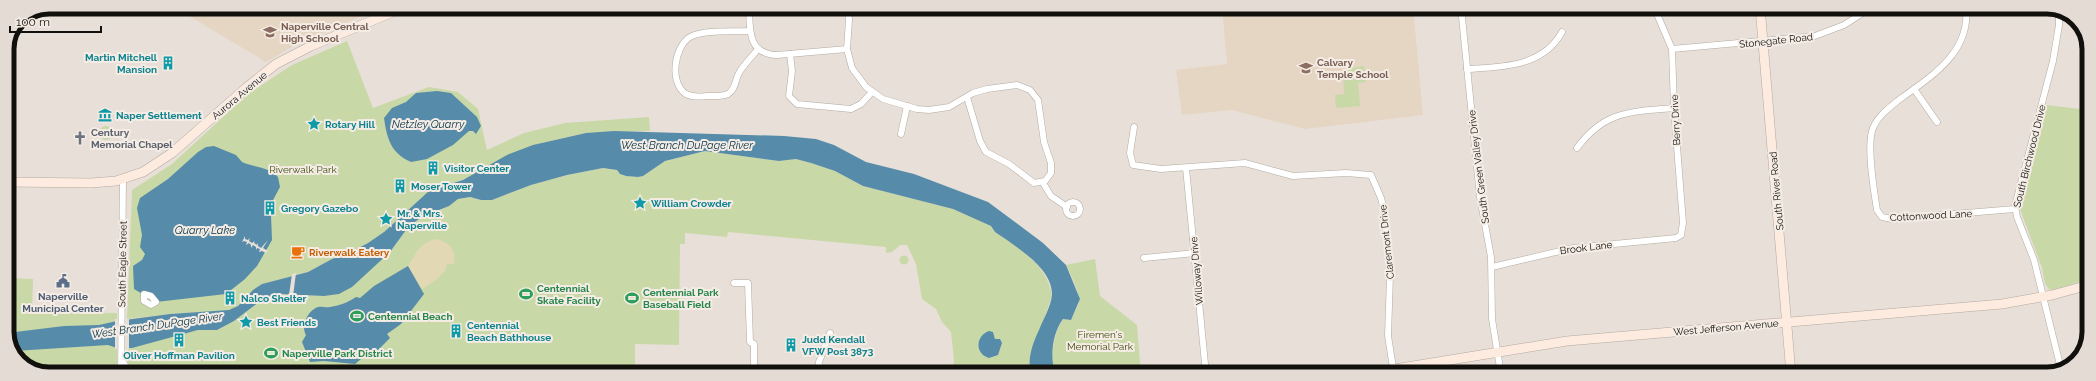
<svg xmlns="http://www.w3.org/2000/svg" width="2096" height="381" viewBox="0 0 2096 381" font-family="Raleway,sans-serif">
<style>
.education{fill:#e5d5c3}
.green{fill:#c9d8a7;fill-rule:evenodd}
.sand{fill:#e2d8b3}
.water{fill:#568ca9}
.pier{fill:#e8e0d8}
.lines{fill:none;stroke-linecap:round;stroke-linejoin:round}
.street-casing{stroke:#b1aaa2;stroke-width:7}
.secondary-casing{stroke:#b1aaa2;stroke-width:10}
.street{stroke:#fff;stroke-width:6}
.secondary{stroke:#feebe0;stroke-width:9}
.labels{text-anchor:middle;stroke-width:4;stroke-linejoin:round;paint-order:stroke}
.education-label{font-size:10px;font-weight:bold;fill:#785e54;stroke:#f5ede5;text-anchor:start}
.street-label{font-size:10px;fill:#12100d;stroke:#f5ede5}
.culture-label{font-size:10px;font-weight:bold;fill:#0d838f;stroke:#f5ede5;text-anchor:start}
.worship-label{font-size:10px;font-weight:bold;fill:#5b616d;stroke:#f5ede5;text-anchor:start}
.park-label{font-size:10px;fill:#404e15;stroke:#f5ede5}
.food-label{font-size:10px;font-weight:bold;fill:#c56008;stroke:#f5ede5;text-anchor:start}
.leisure-label{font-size:10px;font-weight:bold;fill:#27864d;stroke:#f5ede5;text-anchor:start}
.service-label{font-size:10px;font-weight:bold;fill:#4e5e75;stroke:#f5ede5}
.water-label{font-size:11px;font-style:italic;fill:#003146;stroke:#f5ede5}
.rim{fill:none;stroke:#12100d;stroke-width:5}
</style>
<rect width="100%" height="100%" fill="#e8e0d8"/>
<g class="education">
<path d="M174,7h209l-88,38 -29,17z"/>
<path d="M1222,7h191l10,108 -118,14 -73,-19 -50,5 -6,-45 51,-6z"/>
</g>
<g class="green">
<path d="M347,41l26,67 56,-21 29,5 20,17 9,41 37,-17 41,-10 84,-6 1,14 -63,2 -45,10 -79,37 -27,8 -14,9 -38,35 -16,11 -19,10 -17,6 -24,13 -46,12 -28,25 -10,2 -54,3 -43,5 5,-129 40,-26 76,-70 44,-29z"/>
<path d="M1364,66l2,16 -8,1 2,23 -24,2 -1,-13 9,-1 -1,-25z"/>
<path d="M2046,105l43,5v169l-36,11 -4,-1 -4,-5 -3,-16 -22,-59z"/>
<circle cx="106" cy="133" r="7"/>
<path d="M705,151l74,10 17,-2 15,4 24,8 28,15 90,23 38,17 4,6c24,17 52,31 57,64l-23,67 1,11h-81l4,-5 1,-9 -3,-28 -9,-10 -6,-13 -14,-10 -6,-35 -9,-19h-7l-8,7 -6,1v-6l-158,-15 -1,5 -42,-4v11h-5l-1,101 -44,-1v30h-502l-5,-11v-15l70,-18h19l17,-9 29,-22 8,-3 16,-2 37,2 21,-5 45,-39 19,-26 13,-9 21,-8 15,-10 12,-2 11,3h11l39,-15 36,-10 36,-7 14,2 3,4 6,2 12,1 5,-1 22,-15zM993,332l2,7 7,4 -4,12 -13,2 -5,-6 -2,-7z"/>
<circle cx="904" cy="260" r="4.5"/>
<path d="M1095,259l5,37 37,29 4,49h-86c-5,-17 -2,-40 8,-55l8,1c2,-6 7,-13 8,-18 2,-7 -9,-29 -13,-37z"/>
<path d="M7,278l26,1 -1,33 85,1v61h-73l-25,-13 -12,-24z"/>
</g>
<path class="sand" d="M437,239c12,3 20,12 17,25h-7l-2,7 -9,9 -14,9 -14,-23c8,-13 13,-25 29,-27z"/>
<g class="water">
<path d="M437,91l14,2 26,24 4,9 -5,8 -3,-3h-4l-16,14 -26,14 -16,3c-20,-9 -24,-23 -27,-44l8,-10 14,-6 10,-9z"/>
<path d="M614,131l170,5 32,3 18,6 32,17 48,12 74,28 55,41 23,22 14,34 -9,21 -8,-1c-11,15 -13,37 -8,55h-25c-2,-17 2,-29 9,-44 4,-10 12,-24 13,-35 1,-27 -37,-49 -57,-63l-4,-6 -38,-17 -90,-23 -28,-15 -24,-8 -15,-4 -17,2 -74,-10 -40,10 -22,15 -5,1 -12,-1 -6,-2 -3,-4 -14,-2 -36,7 -36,10 -39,15h-11l-11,-3 -12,2 -9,7 -27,11 -13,9 -19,26 -38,35 -13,7 -15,2 -45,-2 -16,5 -29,22 -17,9h-19l-66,18h-15l-9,-3 -94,6 -7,-14v-4l57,-7 35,-1 18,-4 53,-7 59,-4 9,-4 15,-16 9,-6 46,-12 24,-13 17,-6 19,-10 16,-11 46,-42 33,-10 44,-25 26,-10 53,-12z"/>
<path d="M214,146l22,9 6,7c13,6 26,4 36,15l2,10 -8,15 -7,3v5l6,5 1,25 -15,26 -12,13 -19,15 -70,8 -22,-13 -1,-23 9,-6 3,-6 -5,-7 2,-12 -5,-27 3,-10 28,-19 30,-27 8,-5z"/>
<path d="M408,266l16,28 -23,30 -14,10 3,4 -21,21 -3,-4 -11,9 -31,-3 -14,1 -8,-20 4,-7c-5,-9 1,-24 12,-28 3,-1 8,1 12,0 11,-2 17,-4 26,-10l4,1 14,-12z"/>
<path d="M989,331l4,1 2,7h5l2,4 -4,12 -9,3c-14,-4 -14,-22 0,-27z"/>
</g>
<g class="pier">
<path d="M245,236v3l3,1 2,-2 -1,3 3,2 3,-2 -1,2 3,2 1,-2v3l3,2 7,-8 -5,8 5,3 -2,2 -4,-2 -3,1 1,-3 -3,-1 -1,2v-3l-3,-2 -2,3v-3l-2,-2 -3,2 1,-3 -3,-1 -2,1z"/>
<path d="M296,273l-3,23 -4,-1 3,-21z"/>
<rect x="115" y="319" width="14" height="30"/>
</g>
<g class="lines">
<g class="street-casing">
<g id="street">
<path d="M749,7c1,22 -2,47 28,48l70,-6"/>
<path d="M848,7l1,13 -2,29 5,19 14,19 17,12 34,10 12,1 20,-3 24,-14 14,-4 30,-4 13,5 8,10 6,42 7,21v10l-6,8 -11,2 -25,-19 -23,-12 -6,-11 -13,-44"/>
<path d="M1461,7l19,190 11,60 1,62 9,55"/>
<path d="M1966,7c5,45 -34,69 -66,92 -11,9 -24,18 -28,32 -5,19 2,60 5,79l5,7 10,2 123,-10"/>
<path d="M2059,11v14l-6,36 -38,145 2,11 17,43 27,109"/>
<path d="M750,31c-16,1 -46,-2 -60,6 -16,10 -21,46 -4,57 6,3 14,3 21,2 6,0 15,1 21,-2 8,-5 7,-14 11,-21 5,-9 13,-16 19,-24"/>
<path d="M1672,49l143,-13 29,-11 28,-18"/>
<path d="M790,54l2,17 -3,25 8,8 54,5 10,-5 11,-12"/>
<path d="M1467,69c35,-2 76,-2 95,-37"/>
<path d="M1914,89l23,33"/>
<path d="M1134,127l-4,26 3,12 28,4 84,-6 48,13 53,-3 25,2 10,23 4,17 5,60 -2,61 6,38"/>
<path d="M901,134l6,-28"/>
<path d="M1577,148c28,-38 54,-36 97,-40"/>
<path d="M1186,168l20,206"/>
<path d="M1043,183l8,13 16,11"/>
<circle cx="1073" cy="209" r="7"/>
<path d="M1144,258l51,-5"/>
<path d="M1492,267l81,-19 103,-10 5,-3 2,-12 -9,-115 -2,-59 -18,-42"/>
<path d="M734,283h14l2,59 4,2v30"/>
<path d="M144,294l7,2 5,6 -5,3 -7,-4z"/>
<path d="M122,360l8,14"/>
<path d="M121,374l2,-195"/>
<path d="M817,374l2,-12 11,-29"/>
</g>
</g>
<g class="secondary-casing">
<g id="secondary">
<path d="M1760,7l31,367"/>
<path d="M7,182l84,1 25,-2 27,-9 29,-19 74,-65 30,-24 35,-18 94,-39"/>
<path d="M1364,374l203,-33 435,-37 50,-9 37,-10"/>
</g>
</g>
<use href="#street" class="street"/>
<use href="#secondary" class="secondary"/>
</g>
<defs>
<g id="school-bare" transform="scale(1.08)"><path d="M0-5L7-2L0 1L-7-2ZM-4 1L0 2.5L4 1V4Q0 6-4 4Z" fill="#8d6e63" stroke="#f5ede5" stroke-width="2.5" paint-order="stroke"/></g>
<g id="building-bare" transform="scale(1.08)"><path d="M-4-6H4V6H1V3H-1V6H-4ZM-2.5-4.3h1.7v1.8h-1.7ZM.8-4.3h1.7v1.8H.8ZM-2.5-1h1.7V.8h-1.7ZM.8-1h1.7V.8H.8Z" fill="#0f9aa8" stroke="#f5ede5" stroke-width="2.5" paint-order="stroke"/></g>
<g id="museum-bare" transform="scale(1.08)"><path d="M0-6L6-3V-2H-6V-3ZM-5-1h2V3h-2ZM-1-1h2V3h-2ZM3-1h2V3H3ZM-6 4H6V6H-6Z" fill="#0f9aa8" stroke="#f5ede5" stroke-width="2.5" paint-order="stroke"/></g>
<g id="sight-bare" transform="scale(1.08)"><path d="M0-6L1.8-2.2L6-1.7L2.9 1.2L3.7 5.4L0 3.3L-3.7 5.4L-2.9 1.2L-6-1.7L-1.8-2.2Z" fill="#0f9aa8" stroke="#f5ede5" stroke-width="2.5" paint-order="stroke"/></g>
<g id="church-bare" transform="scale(1.08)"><path d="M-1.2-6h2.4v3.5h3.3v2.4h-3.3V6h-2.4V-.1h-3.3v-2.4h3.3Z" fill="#6b7280" stroke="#f5ede5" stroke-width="2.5" paint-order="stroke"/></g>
<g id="cafe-bare" transform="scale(1.08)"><path d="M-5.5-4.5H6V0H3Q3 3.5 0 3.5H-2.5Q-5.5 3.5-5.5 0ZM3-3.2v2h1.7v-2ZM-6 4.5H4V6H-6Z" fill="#e8710a" stroke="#f5ede5" stroke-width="2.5" paint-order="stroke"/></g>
<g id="civic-bare" transform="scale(1.08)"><path d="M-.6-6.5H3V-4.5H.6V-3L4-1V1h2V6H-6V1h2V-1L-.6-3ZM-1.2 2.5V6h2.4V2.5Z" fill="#5c6f8a" stroke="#f5ede5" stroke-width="2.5" paint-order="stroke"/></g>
<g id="stadium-bare" transform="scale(1.08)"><path d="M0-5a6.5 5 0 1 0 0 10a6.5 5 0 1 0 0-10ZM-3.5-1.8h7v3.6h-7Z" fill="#2e9e5b" stroke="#f5ede5" stroke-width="2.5" paint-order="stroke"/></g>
</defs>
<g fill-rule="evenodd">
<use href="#school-bare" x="270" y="32"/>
<use href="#building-bare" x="168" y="63"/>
<use href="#school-bare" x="1306" y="68"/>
<use href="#museum-bare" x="105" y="115"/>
<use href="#sight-bare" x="314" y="124"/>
<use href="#church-bare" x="80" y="138"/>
<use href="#building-bare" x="433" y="168"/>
<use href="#building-bare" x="400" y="186"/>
<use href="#sight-bare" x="640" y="203"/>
<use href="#building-bare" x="270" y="208"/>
<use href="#sight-bare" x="386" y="219"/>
<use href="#cafe-bare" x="298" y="252"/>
<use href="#civic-bare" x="63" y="281"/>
<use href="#stadium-bare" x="526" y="294"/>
<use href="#building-bare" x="230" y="298"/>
<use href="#stadium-bare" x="632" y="298"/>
<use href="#stadium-bare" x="357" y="316"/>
<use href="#sight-bare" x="246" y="322"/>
<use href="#building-bare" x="456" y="331"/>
<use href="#building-bare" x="179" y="340"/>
<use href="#building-bare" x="791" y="345"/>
<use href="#stadium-bare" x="271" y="353"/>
</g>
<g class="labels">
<g class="education-label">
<text x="281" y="30">Naperville Central<tspan x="281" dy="12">High School</tspan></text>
<text x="1317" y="66">Calvary<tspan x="1317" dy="12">Temple School</tspan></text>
</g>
<g class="street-label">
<text transform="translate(1776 40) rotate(-6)" y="4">Stonegate Road</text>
<text transform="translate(239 95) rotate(-40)" y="4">Aurora Avenue</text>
<text transform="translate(1675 120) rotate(-93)" y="4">Berry Drive</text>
<text transform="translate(2029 156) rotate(-76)" y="4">South Birchwood Drive</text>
<text transform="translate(1478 167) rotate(-97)" y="4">South Green Valley Drive</text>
<text transform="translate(1776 191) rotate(-95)" y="4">South River Road</text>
<text transform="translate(1931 215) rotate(-3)" y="4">Cottonwood Lane</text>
<text transform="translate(1386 242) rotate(-96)" y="4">Claremont Drive</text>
<text transform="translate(1586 247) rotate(-7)" y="4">Brook Lane</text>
<text transform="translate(122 264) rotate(-89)" y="4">South Eagle Street</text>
<text transform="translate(1196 271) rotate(-95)" y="4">Willoway Drive</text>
<text transform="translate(1726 327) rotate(-5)" y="4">West Jefferson Avenue</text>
</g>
<g class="culture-label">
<text x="157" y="61" text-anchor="end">Martin Mitchell<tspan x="157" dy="12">Mansion</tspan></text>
<text x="116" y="119">Naper Settlement</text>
<text x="325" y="128">Rotary Hill</text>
<text x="444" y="172">Visitor Center</text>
<text x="411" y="190">Moser Tower</text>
<text x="651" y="207">William Crowder</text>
<text x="281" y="212">Gregory Gazebo</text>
<text x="397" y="217">Mr. &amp; Mrs.<tspan x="397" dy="12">Naperville</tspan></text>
<text x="241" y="302">Nalco Shelter</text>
<text x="257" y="326">Best Friends</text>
<text x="467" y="329">Centennial<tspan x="467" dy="12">Beach Bathhouse</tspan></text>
<text x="802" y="343">Judd Kendall<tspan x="802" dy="12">VFW Post 3873</tspan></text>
<text x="179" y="359" text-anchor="middle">Oliver Hoffman Pavilion</text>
</g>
<g class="worship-label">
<text x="91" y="136">Century<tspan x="91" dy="12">Memorial Chapel</tspan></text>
</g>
<g class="park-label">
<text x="303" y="173">Riverwalk Park</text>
<text x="1100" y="338">Firemen's<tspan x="1100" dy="12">Memorial Park</tspan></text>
</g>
<g class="food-label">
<text x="309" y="256">Riverwalk Eatery</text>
</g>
<g class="leisure-label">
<text x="537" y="292">Centennial<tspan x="537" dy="12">Skate Facility</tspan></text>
<text x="643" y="296">Centennial Park<tspan x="643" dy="12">Baseball Field</tspan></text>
<text x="368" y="320">Centennial Beach</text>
<text x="282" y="357">Naperville Park District</text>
</g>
<g class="service-label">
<text x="63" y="300">Naperville<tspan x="63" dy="12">Municipal Center</tspan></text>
</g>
<g class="water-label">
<text x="428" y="128">Netzley Quarry</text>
<text x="687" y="149">West Branch DuPage River</text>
<text x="205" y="234">Quarry Lake</text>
<text transform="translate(157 325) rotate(-8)" y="4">West Branch DuPage River</text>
</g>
</g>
<path d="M0 0H2096V381H0ZM49 14H2047A35 35 0 0 1 2082 49V332A35 35 0 0 1 2047 367H49A35 35 0 0 1 14 332V49A35 35 0 0 1 49 14Z" fill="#e3dbd4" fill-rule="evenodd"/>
<path class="rim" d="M49 14H2047A35 35 0 0 1 2082 49V332A35 35 0 0 1 2047 367H49A35 35 0 0 1 14 332V49A35 35 0 0 1 49 14Z"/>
<path d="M10 26v6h91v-6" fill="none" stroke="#12100d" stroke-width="2"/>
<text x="16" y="26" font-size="12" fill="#12100d" stroke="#f5ede5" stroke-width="3" paint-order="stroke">100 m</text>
</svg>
